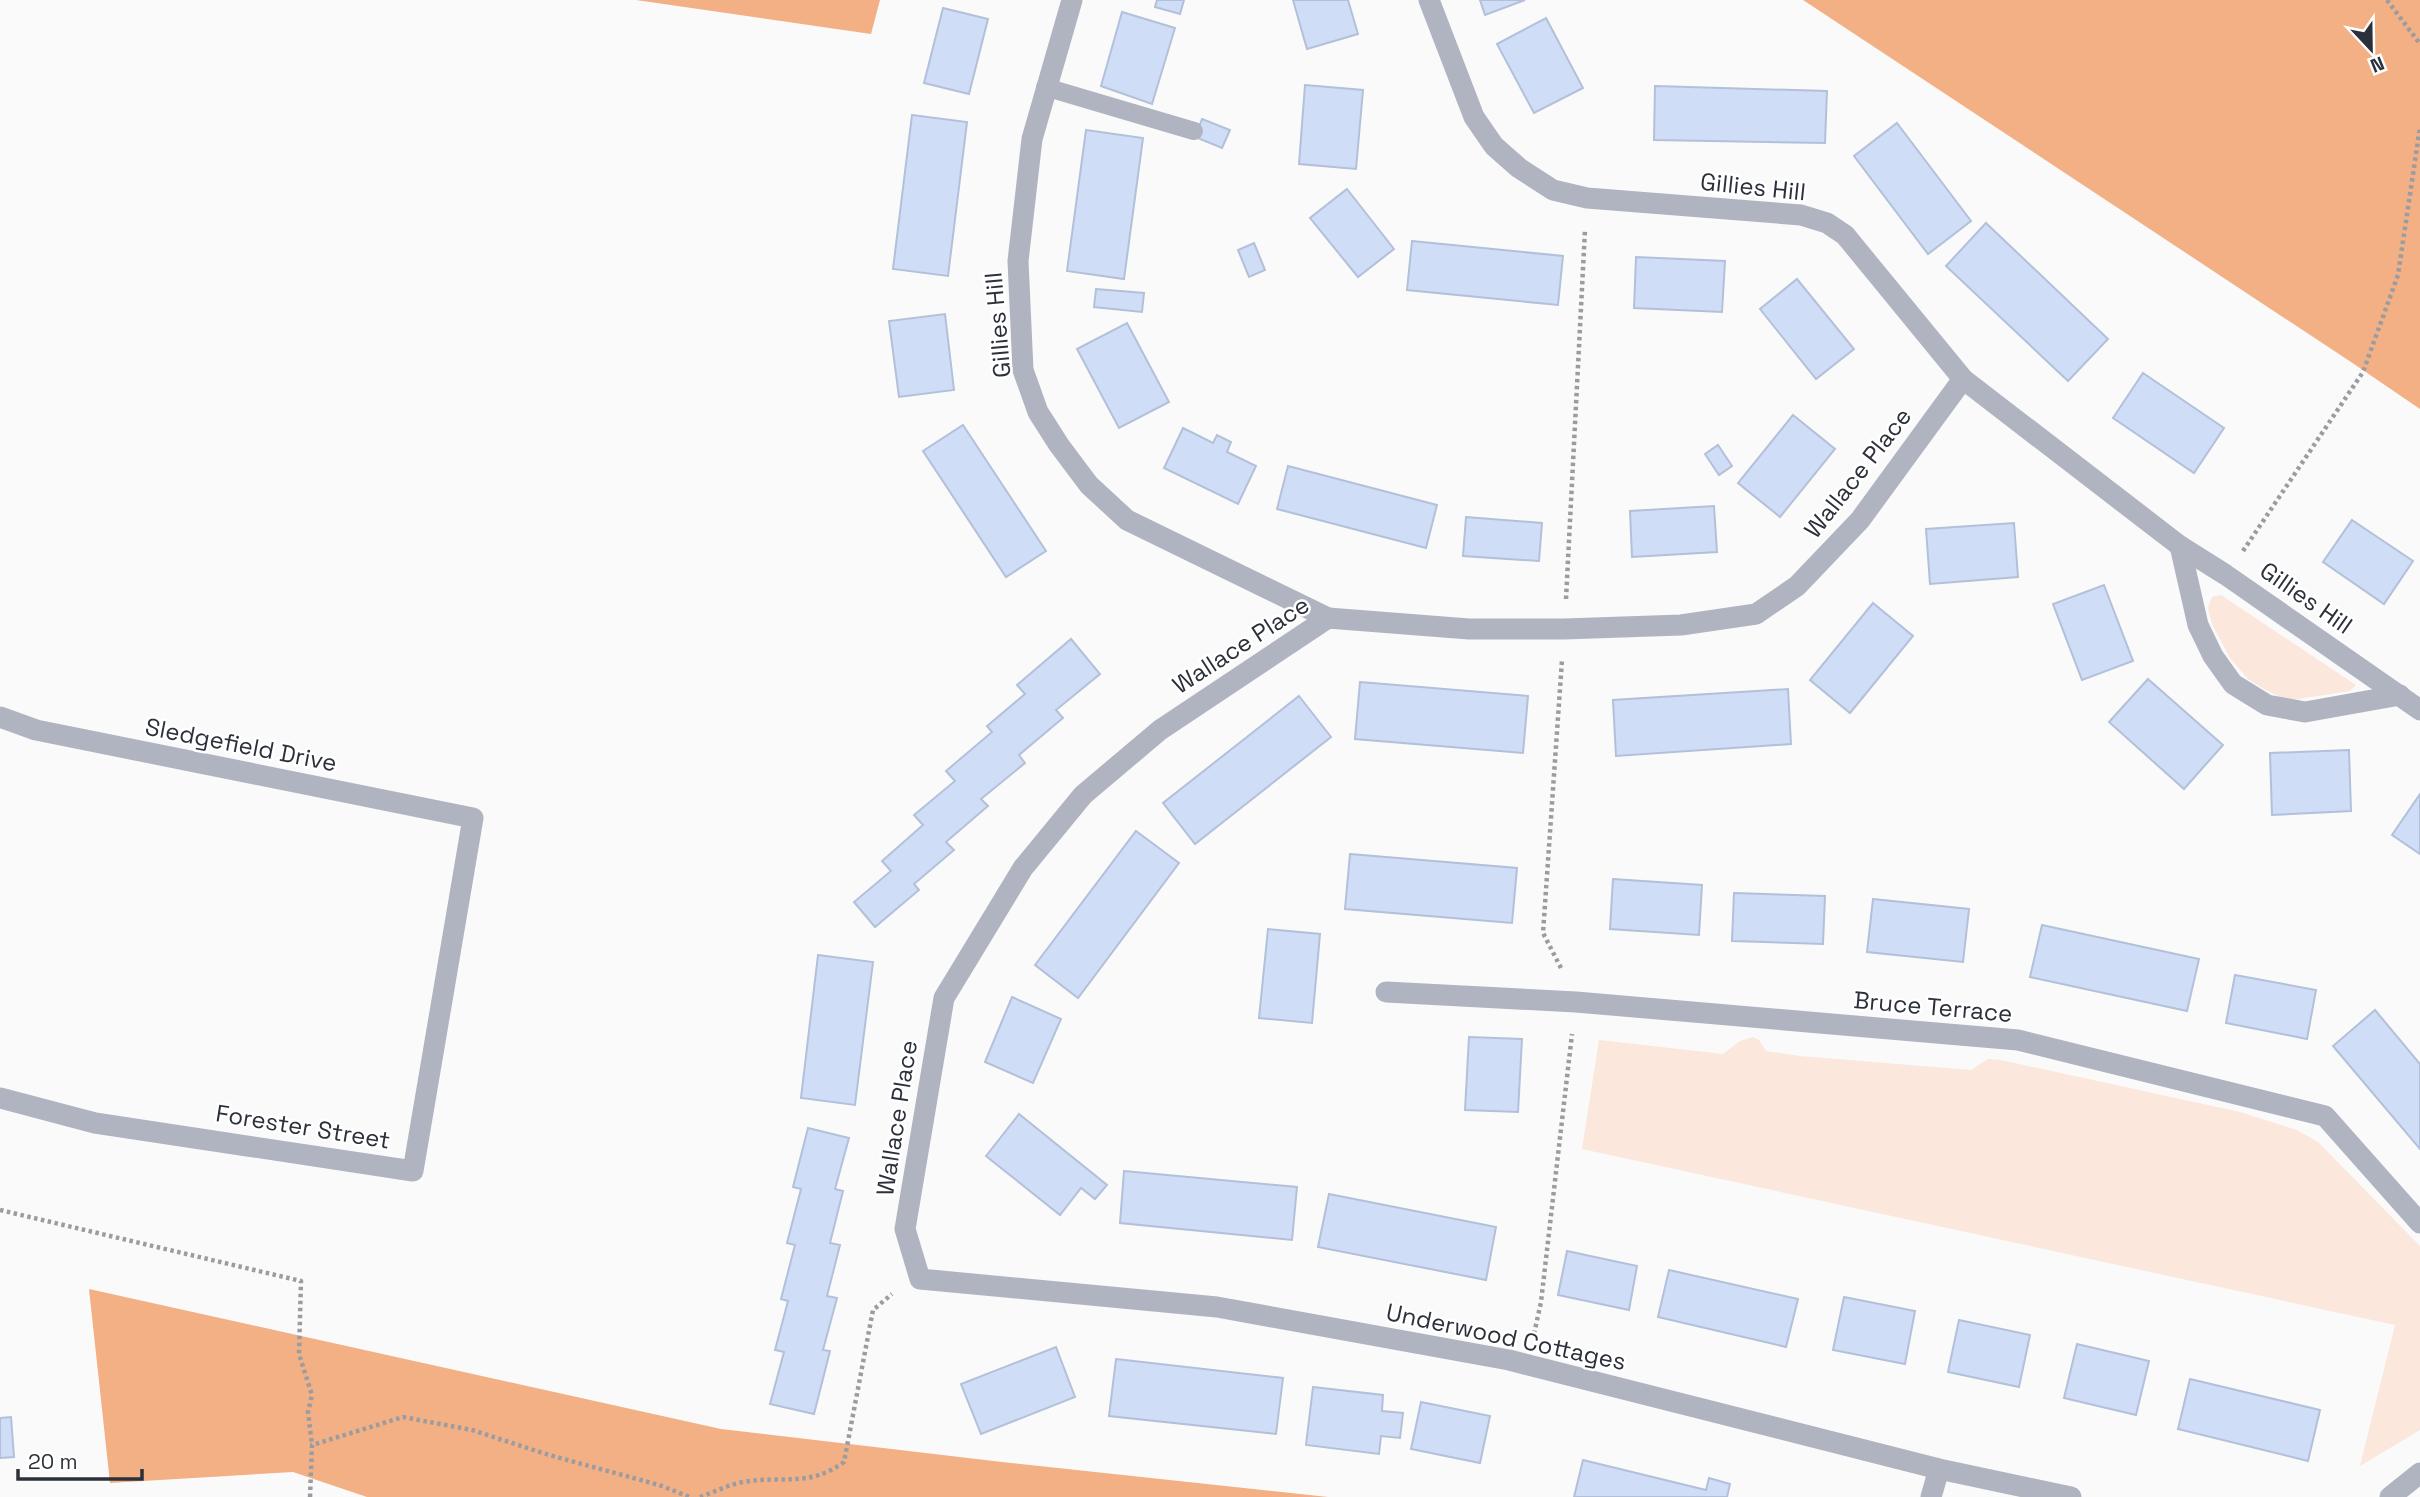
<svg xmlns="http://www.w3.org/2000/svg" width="2420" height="1497" viewBox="0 0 2420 1497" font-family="'Space Grotesk',sans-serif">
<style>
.green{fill:#fbe7db}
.forest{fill:#f2b084}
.building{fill:#cfddf6;stroke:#b3c0d9;stroke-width:2}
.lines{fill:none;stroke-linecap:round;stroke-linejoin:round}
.path{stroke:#9a9ca1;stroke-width:4.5;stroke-dasharray:3.5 3.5;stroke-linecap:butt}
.lane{stroke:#afb4c0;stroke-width:18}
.street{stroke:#afb4c0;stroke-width:21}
.labels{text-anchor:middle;stroke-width:5;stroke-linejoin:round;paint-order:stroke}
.street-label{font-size:24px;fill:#2b303a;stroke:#fff}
</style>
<rect width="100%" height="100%" fill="#fafafa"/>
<g class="green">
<path d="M2221,595l135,90 -6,6 -52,8 -16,-1 -18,-9 -16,-10 -18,-21 -18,-34 -4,-16 4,-11z"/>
<path d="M1753,1037l6,3 7,11 34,5 171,14 17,-11 13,1 239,52 57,18 21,12 102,104v184l-60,36 35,-141 -813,-176 17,-109 124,14 17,-13z"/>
</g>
<g class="forest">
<path d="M636,0h244l-9,34z"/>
<path d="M1803,0h617v409l-69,-47z"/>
<path d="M89,1289l632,140 281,33 326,35h-961l-74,-25 -183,11z"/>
</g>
<g class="building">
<path d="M1157,0h27l-4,14 -25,-7z"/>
<path d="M1293,0h55l10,34 -51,15z"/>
<path d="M1480,0h45l-40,15z"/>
<path d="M943,8l45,11 -19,75 -45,-11z"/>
<path d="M1122,12l53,16 -23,76 -51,-18z"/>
<path d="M1546,18l37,70 -49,25 -37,-69z"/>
<path d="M1305,85l58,5 -7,79 -57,-5z"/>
<path d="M1655,86l172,5 -2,52 -171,-3z"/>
<path d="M912,115l55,7 -19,154 -55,-7z"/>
<path d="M1202,119l28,11 -8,18 -27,-11z"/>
<path d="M1897,123l74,98 -43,33 -74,-98z"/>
<path d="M1086,130l57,8 -19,141 -57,-8z"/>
<path d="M1347,189l47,60 -36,28 -48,-59z"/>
<path d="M1986,223l122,116 -40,42 -122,-115z"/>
<path d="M1412,241l151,15 -5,49 -151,-15z"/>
<path d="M1254,243l11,27 -16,7 -11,-27z"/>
<path d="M1636,257l89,4 -3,51 -88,-4z"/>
<path d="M1797,279l57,70 -38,30 -56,-70z"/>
<path d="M1096,289l48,4 -2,19 -48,-5z"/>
<path d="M945,314l9,76 -55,7 -10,-76z"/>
<path d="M1127,323l42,79 -50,26 -42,-79z"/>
<path d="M2143,373l81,55 -30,45 -81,-55z"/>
<path d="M1793,415l42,34 -55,68 -42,-34z"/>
<path d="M963,425l83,126 -40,26 -83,-126z"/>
<path d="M1183,428l30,15 4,-8 14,7 -4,10 29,14 -18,38 -74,-36z"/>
<path d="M1718,445l14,21 -13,9 -14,-21z"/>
<path d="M1288,466l149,39 -11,43 -149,-39z"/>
<path d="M1714,506l3,46 -85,5 -2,-46z"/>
<path d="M1466,517l76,6 -3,38 -76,-5z"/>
<path d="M2352,520l61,41 -29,43 -61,-42z"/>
<path d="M2014,523l4,54 -88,7 -4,-55z"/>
<path d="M2104,585l29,76 -51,19 -29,-76z"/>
<path d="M1873,603l40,33 -63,77 -40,-33z"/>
<path d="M1071,639l29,35 -44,36 7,8 -44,37 6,8 -44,36 7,7 -42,36 8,8 -40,34 5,6 -44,37 -21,-25 37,-31 -9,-10 41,-36 -9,-10 41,-34 -9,-10 46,-39 -5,-6 38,-32 -8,-9z"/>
<path d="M2148,679l75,66 -39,44 -75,-67z"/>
<path d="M1360,682l168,14 -5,57 -168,-14z"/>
<path d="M1788,689l3,55 -175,12 -3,-56z"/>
<path d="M1299,696l32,41 -136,107 -32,-41z"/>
<path d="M2349,750l2,61 -79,4 -2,-62z"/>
<path d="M2420,794v60l-28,-19z"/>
<path d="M1136,831l43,32 -101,135 -43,-33z"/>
<path d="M1350,854l167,14 -5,55 -167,-14z"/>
<path d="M1613,879l89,6 -3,50 -89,-6z"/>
<path d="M1734,893l91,3 -2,48 -91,-3z"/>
<path d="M1873,899l96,10 -6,53 -96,-10z"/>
<path d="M2042,925l157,34 -12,52 -157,-34z"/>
<path d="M1268,929l52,5 -8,89 -53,-5z"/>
<path d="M818,955l55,7 -18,143 -54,-7z"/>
<path d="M2235,975l81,15 -9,49 -81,-16z"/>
<path d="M1012,997l49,22 -28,64 -48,-21z"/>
<path d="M2375,1010l45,54v85l-87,-103z"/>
<path d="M1469,1037l53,2 -4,73 -53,-2z"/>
<path d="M1019,1114l88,71 -12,14 -14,-11 -21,27 -74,-59z"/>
<path d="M808,1128l41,10 -14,51 8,2 -13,52 10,2 -13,51 10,2 -14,52 7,1 -16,63 -44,-10 14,-52 -9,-2 13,-49 -7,-2 14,-54 -8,-2 14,-54 -8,-2z"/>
<path d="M1124,1171l173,16 -5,53 -172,-17z"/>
<path d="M1329,1194l167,33 -10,53 -168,-33z"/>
<path d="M1567,1251l70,15 -8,44 -71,-15z"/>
<path d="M1669,1270l129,29 -12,48 -128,-30z"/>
<path d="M1844,1297l71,14 -10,53 -72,-14z"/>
<path d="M1959,1320l71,15 -11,52 -71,-15z"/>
<path d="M2077,1344l72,17 -13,54 -72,-17z"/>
<path d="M1056,1347l19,50 -94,37 -20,-50z"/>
<path d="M1116,1359l167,19 -7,56 -167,-18z"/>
<path d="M2190,1379l130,31 -12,51 -130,-32z"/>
<path d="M1313,1387l70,8 -1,16 21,2 -3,25 -19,-2 -2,18 -73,-9z"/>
<path d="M1421,1402l69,14 -10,47 -69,-14z"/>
<path d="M11,1417l3,40 -14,1v-40z"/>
<path d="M1583,1460l123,30 3,-12 21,6 -3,13h-153z"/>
</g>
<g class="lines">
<g class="path">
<path d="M2387,0l33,44"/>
<path d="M2243,551l120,-179 35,-97 22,-148"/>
<path d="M1566,599l19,-369"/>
<path d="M1561,968l-18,-35 19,-273"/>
<path d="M0,1210l301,71 -2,73 13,41 -4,17 4,33"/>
<path d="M1534,1334l7,-32 31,-268"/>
<path d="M310,1497l2,-52 91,-28 69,13 77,25 110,30 31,12"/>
<path d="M700,1497c14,-5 28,-12 43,-15 40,-7 65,6 101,-20l29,-152 19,-16"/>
</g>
<path class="lane" d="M1045,87l149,44"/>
<g class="street">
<path d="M1072,0l-40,139 -14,122 5,109 15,42 21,33 30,40 38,35 201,98"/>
<path d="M1429,0l45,117 20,29 25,22 34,22 34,8 214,17 26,8 18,12 118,144 217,167 46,29 194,135"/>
<path d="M1963,379l-103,141 -63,66 -41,28 -75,11 -117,4h-95l-141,-11 -168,112 -77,65 -60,73 -79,130 -39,231 15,50 297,28 292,53 430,109 132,28"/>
<path d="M2180,546l18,79 15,31 20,28 34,21 38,7 95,-17"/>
<path d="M0,717l36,13 437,88 -60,353 -318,-48 -95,-25"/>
<path d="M1386,992l190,10 442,38 307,76 95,107"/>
<path d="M1931,1497l8,-28"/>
<path d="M2390,1497l30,-24"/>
</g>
</g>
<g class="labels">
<g class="street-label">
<text transform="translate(1753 187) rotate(6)" y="8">Gillies Hill</text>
<text transform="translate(998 325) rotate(-95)" y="8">Gillies Hill</text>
<text transform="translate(1858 473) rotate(-52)" y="8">Wallace Place</text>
<text transform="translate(2306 598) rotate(35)" y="8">Gillies Hill</text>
<text transform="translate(1241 645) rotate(-33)" y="8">Wallace Place</text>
<text transform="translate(241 745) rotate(11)" y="8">Sledgefield Drive</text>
<text transform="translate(1933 1007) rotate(5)" y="8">Bruce Terrace</text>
<text transform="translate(897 1118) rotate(-81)" y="8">Wallace Place</text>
<text transform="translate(303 1127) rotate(9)" y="8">Forester Street</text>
<text transform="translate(1506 1337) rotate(12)" y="8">Underwood Cottages</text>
</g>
</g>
<g transform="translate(2371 49) rotate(158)" stroke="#ffffff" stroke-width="5" paint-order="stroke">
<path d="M0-5L12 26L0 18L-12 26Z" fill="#2b303a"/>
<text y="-10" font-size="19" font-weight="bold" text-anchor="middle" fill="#2b303a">N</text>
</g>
<path d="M18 1469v10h124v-10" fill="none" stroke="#2b303a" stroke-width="3.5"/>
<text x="28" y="1469" font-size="21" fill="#2b303a" stroke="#ffffff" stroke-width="5" paint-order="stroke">20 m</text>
</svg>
